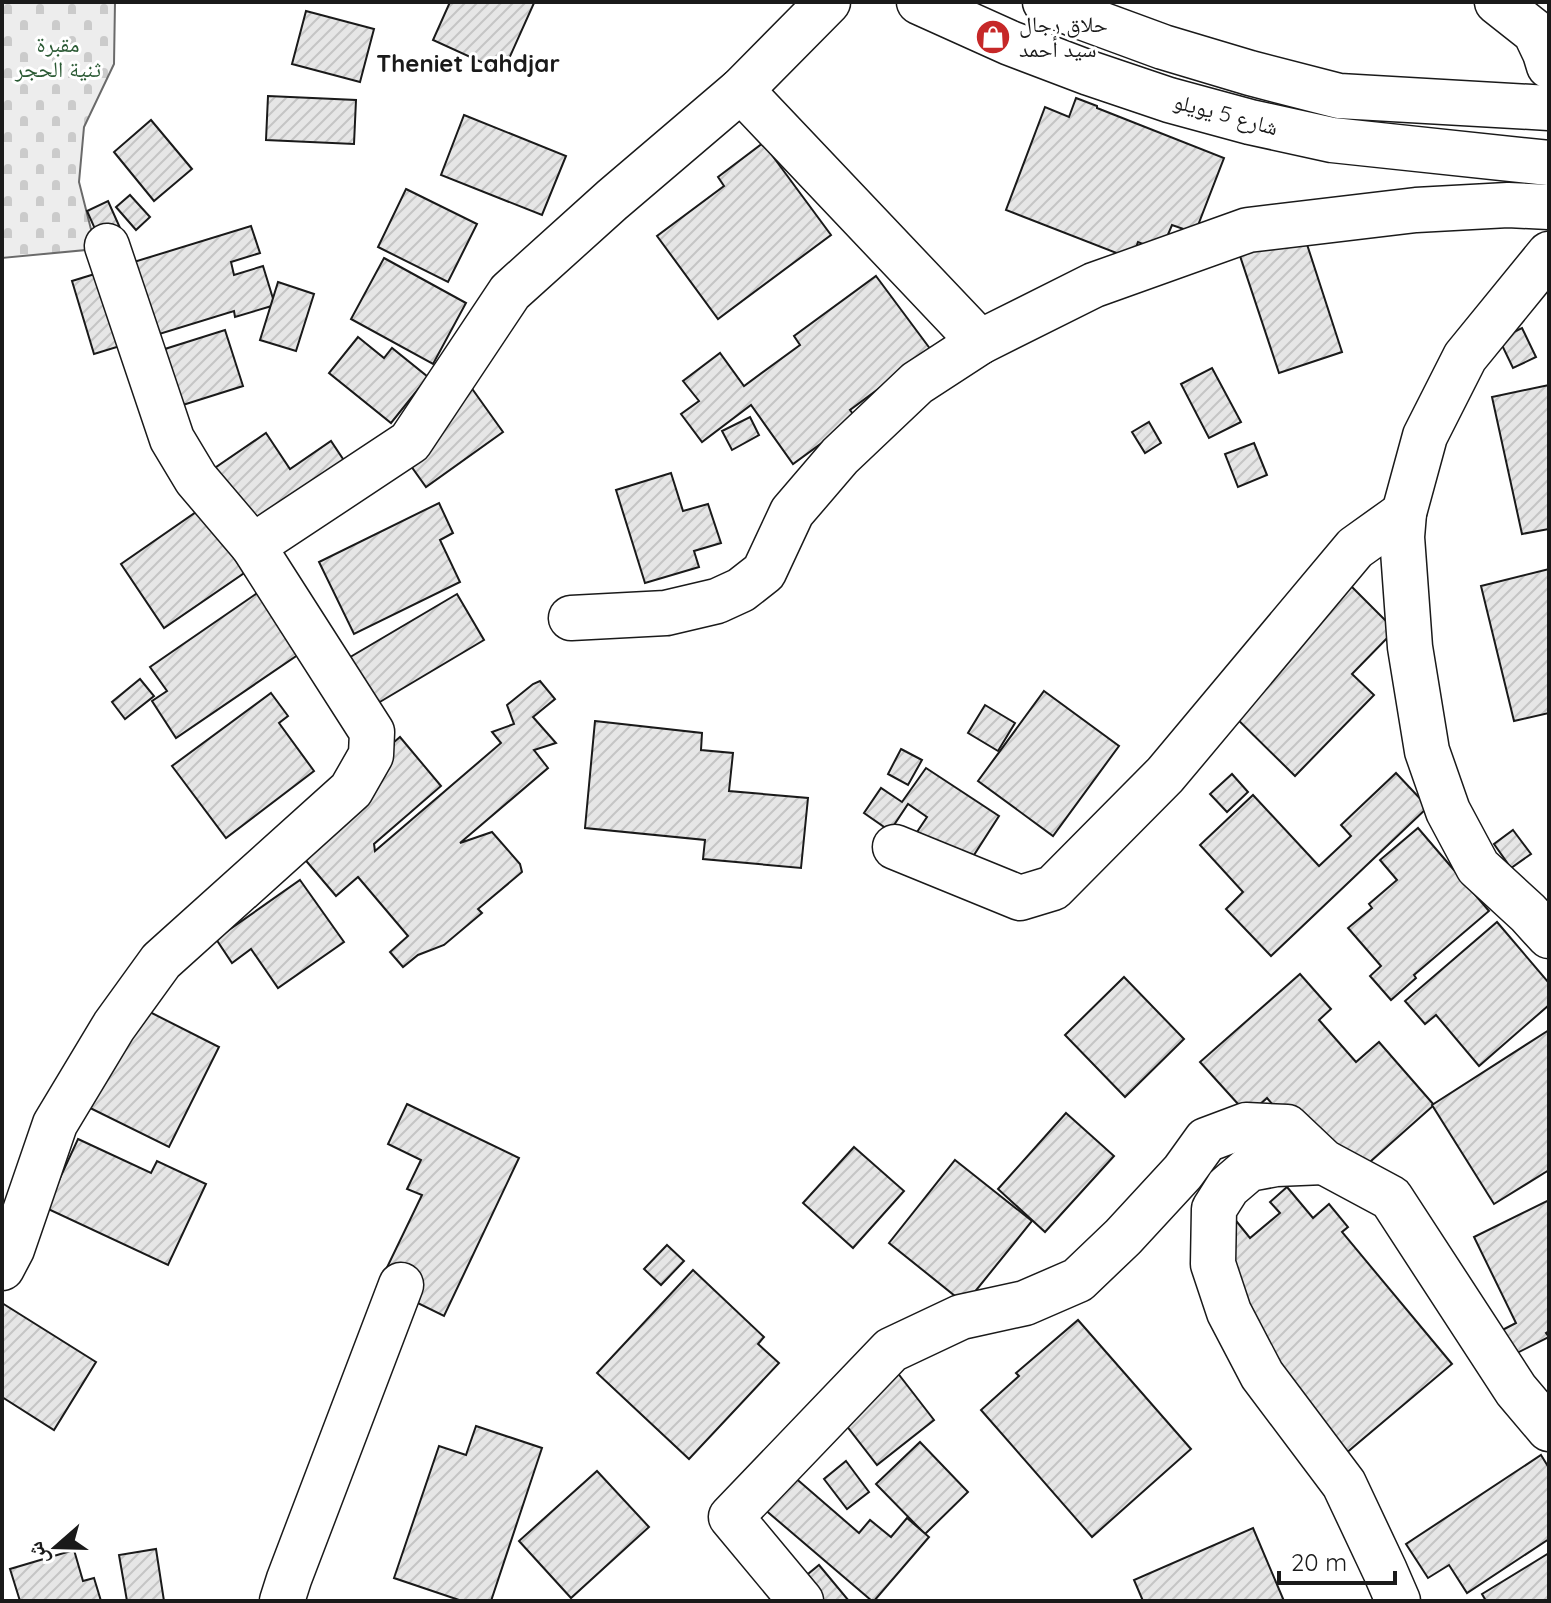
<svg xmlns="http://www.w3.org/2000/svg" width="1551" height="1603" viewBox="0 0 1551 1603" font-family="Quicksand,'Noto Naskh Arabic',sans-serif">
<style>
.cemetery{fill:url(#cemetery-stones);stroke:#6a6a6a;stroke-width:2}
.building{fill:url(#building-hatch);stroke:#1a1a1a;stroke-width:2}
.lines{fill:none;stroke-linecap:round;stroke-linejoin:round}
.minor-casing{stroke:#1a1a1a;stroke-width:47}
.major-casing{stroke:#1a1a1a;stroke-width:47}
.minor{stroke:#fff;stroke-width:44}
.major{stroke:#fff;stroke-width:44}
.labels{text-anchor:middle;stroke-width:6;stroke-linejoin:round;paint-order:stroke}
.poi-label{font-size:22px;fill:#1a1a1a;stroke:#fff;text-anchor:start}
.park-label{font-size:22px;fill:#2b5a34;stroke:#fff}
.street-label{font-size:22px;fill:#1a1a1a;stroke:#fff}
.neighbourhood-label{font-size:24px;font-weight:bold;fill:#1a1a1a;stroke:#fff}
</style>
<defs>
<pattern id="cemetery-stones" width="16" height="16" patternUnits="userSpaceOnUse" patternTransform="scale(2)"><rect width="16" height="16" fill="#ededed"/><path d="M2 7V4a2 2 0 0 1 4 0v3zM10 15v-3a2 2 0 0 1 4 0v3z" fill="#cbcbcb"/></pattern>
<pattern id="building-hatch" width="6" height="6" patternUnits="userSpaceOnUse" patternTransform="scale(2)"><rect width="6" height="6" fill="#e6e6e6"/><path d="M-1 1l2-2M0 6l6-6M5 7l2-2" fill="none" stroke="#c5c5c5"/></pattern>
</defs>
<rect width="100%" height="100%" fill="#fff"/>
<path class="cemetery" d="M2,2h113l-1,62 -30,63 -5,55 17,67 -94,9z"/>
<g class="building">
<path d="M450,2l84,1 -31,69 -70,-32z"/>
<path d="M306,11l68,18 -14,53 -68,-18z"/>
<path d="M268,96l88,4 -2,44 -88,-4z"/>
<path d="M1076,98l21,8v2l127,50 -29,75 -23,-8 -11,26 -23,-9 -6,17 -126,-49 39,-103 24,10z"/>
<path d="M464,115l102,41 -24,59 -101,-40z"/>
<path d="M151,120l41,49 -38,32 -40,-49z"/>
<path d="M763,143l68,92 -113,84 -61,-83 67,-50 -6,-9z"/>
<path d="M406,189l71,35 -29,58 -70,-35z"/>
<path d="M130,195l20,22 -14,13 -20,-23z"/>
<path d="M108,201l21,47 -21,10 -21,-47z"/>
<path d="M251,226l9,27 -29,9 3,13 29,-9 12,39 -40,12 -1,-6 -140,43 -22,-73z"/>
<path d="M1302,229l40,123 -63,21 -41,-123z"/>
<path d="M384,258l82,45 -33,61 -82,-45z"/>
<path d="M876,276l55,74 -81,60 6,8 -63,46 -42,-59 -49,37 -21,-28 18,-13 -16,-20 37,-28 24,33 56,-41 -6,-9z"/>
<path d="M278,282l36,12 -18,57 -36,-11z"/>
<path d="M1522,328l14,29 -23,11 -14,-29z"/>
<path d="M225,330l18,56 -76,24 -18,-56z"/>
<path d="M358,337l26,21 8,-10 36,29 -37,46 -62,-50z"/>
<path d="M1212,368l29,54 -32,16 -28,-54z"/>
<path d="M468,383l35,49 -77,55 -35,-49z"/>
<path d="M1549,385v144l-27,5 -30,-137z"/>
<path d="M750,417l9,18 -27,15 -10,-19z"/>
<path d="M1149,422l12,21 -16,10 -13,-21z"/>
<path d="M266,433l24,36 41,-28 14,21 -104,71 -38,-57z"/>
<path d="M1254,443l13,32 -29,12 -13,-33z"/>
<path d="M671,473l12,38 25,-7 13,39 -27,8 5,16 -54,16 -29,-93z"/>
<path d="M209,503l44,64 -89,61 -43,-64z"/>
<path d="M439,503l14,30 -13,7 20,42 -106,52 -35,-72z"/>
<path d="M1549,569v144l-35,8 -33,-135z"/>
<path d="M1345,580l50,50 -43,44 22,21 -79,81 -73,-72z"/>
<path d="M266,587l42,61 -132,90 -24,-37 15,-10 -17,-24z"/>
<path d="M457,594l27,46 -121,72 -28,-46z"/>
<path d="M140,679l14,17 -29,23 -13,-17z"/>
<path d="M540,681l15,18 -22,18 23,26 -22,7 14,18 -88,75 32,-11 28,32 2,8 -44,37 4,4 -38,32 -26,10 -15,12 -13,-15 18,-16 -50,-59 -22,19 -51,-60 115,-99 41,49 -67,58 1,7 126,-108 -9,-11 22,-8 -7,-19 26,-21z"/>
<path d="M1044,691l75,55 -66,90 -75,-55z"/>
<path d="M271,693l17,23 -9,7 35,48 -88,67 -54,-72z"/>
<path d="M985,705l30,18 -17,28 -30,-18z"/>
<path d="M595,721l107,12 -1,17 32,3 -4,38 79,7 -7,70 -98,-9 2,-19 -120,-12z"/>
<path d="M901,749l21,11 -14,25 -20,-11z"/>
<path d="M926,768l73,48 -43,67 -51,-33 22,-33 -19,-13 -18,27 -26,-18 17,-25 21,14z"/>
<path d="M1396,773l32,34 -157,149 -45,-47 17,-17 -43,-47 53,-50 66,71 32,-30 -10,-11z"/>
<path d="M1232,774l16,18 -21,20 -17,-18z"/>
<path d="M1418,828l71,83 -75,64 2,3 -25,22 -21,-24 11,-10 -33,-38 24,-20 -3,-4 28,-24 -17,-20z"/>
<path d="M1513,830l18,24 -20,14 -17,-24z"/>
<path d="M300,880l44,62 -66,46 -27,-39 -19,14 -16,-24z"/>
<path d="M1497,922l52,61v22l-70,61 -43,-51 -11,9 -20,-23z"/>
<path d="M1300,974l31,35 -12,11 37,42 23,-20 55,63 -90,80 -77,-87 -19,17 -48,-53z"/>
<path d="M1124,977l60,62 -59,58 -60,-62z"/>
<path d="M132,1003l87,44 -50,100 -87,-43z"/>
<path d="M1549,1030v140l-55,34 -62,-99z"/>
<path d="M407,1104l112,54 -75,158 -65,-32 43,-89 -15,-6 14,-29 -33,-16z"/>
<path d="M1066,1113l48,43 -69,76 -47,-43z"/>
<path d="M78,1139l73,34 6,-12 49,23 -38,81 -122,-57z"/>
<path d="M854,1147l50,44 -51,57 -50,-45z"/>
<path d="M955,1160l77,61 -67,83 -76,-61z"/>
<path d="M1287,1187l26,31 16,-14 19,23 -6,5 110,132 -107,90 -153,-201 41,-36 17,21 30,-25 -10,-11z"/>
<path d="M1549,1200v131l-3,2 3,4 -54,27 -12,-24 33,-17 -42,-86z"/>
<path d="M667,1245l17,16 -23,24 -17,-16z"/>
<path d="M693,1270l71,67 -6,7 21,19 -90,96 -92,-86z"/>
<path d="M2,1303l94,59 -42,68 -52,-33z"/>
<path d="M1078,1320l113,129 -99,88 -111,-127 38,-34 -3,-3z"/>
<path d="M883,1354l51,66 -57,45 -52,-67z"/>
<path d="M476,1426l66,22 -51,153h-29l-68,-23 45,-132 27,9z"/>
<path d="M920,1442l48,50 -43,42 -49,-50z"/>
<path d="M1541,1455l8,13v71l-82,54 -18,-28 -21,13 -22,-34z"/>
<path d="M846,1461l23,31 -22,17 -23,-30z"/>
<path d="M597,1471l52,56 -78,71 -52,-57z"/>
<path d="M792,1475l67,58 11,-13 21,17 16,-19 22,19 -55,64h-2l-109,-93z"/>
<path d="M1253,1528l31,73h-141l-9,-21z"/>
<path d="M156,1549l8,52h-37l-8,-46z"/>
<path d="M74,1550l9,31 11,-3 7,23h-81l-10,-32z"/>
<path d="M1549,1553v48h-63l-4,-7z"/>
<path d="M819,1565l30,36h-74z"/>
</g>
<g class="lines">
<g class="minor-casing">
<g id="minor">
<path d="M1497,2l38,30 10,21 4,13"/>
<path d="M741,90l239,252"/>
<path d="M1549,254l-84,103 -40,79 -21,77 -2,24 8,110 17,104 21,60 30,56 50,46 21,23"/>
<path d="M253,546l157,-104 100,-150 102,-92 129,-110 87,-88"/>
<path d="M571,618l95,-5 51,-12 24,-11 23,-18 28,-60 48,-56 77,-73 63,-41 114,-57 154,-55 168,-20 92,-5 41,2"/>
<path d="M895,847l125,51 33,-10 112,-113 190,-227 49,-35"/>
<path d="M1324,1162l-48,2 -27,5 -21,18 -14,22 -1,55 16,48 33,63 82,109 41,87 13,30"/>
<path d="M2,1268l10,-19 43,-125 59,-98 47,-65 190,-171 20,-35 1,-23 -119,-186 -57,-67 -24,-40 -65,-193"/>
<path d="M282,1601l7,-22 112,-294"/>
<path d="M801,1601l-70,-84 160,-167 70,-33 64,-14 53,-23 45,-43 60,-65 23,-32 40,-15 41,2 37,35 67,36 125,192 33,39"/>
</g>
</g>
<g class="major-casing">
<g id="major">
<path d="M919,2l91,41 79,30 80,27 81,22 82,18 217,23"/>
<path d="M1045,2l31,13 87,32 87,26 89,23 210,12"/>
</g>
</g>
<use href="#minor" class="minor"/>
<use href="#major" class="major"/>
</g>
<defs>
<g id="shop-disc" transform="scale(1.8)"><circle r="9.5" fill="#c62828" stroke="#fff"/><path d="M-5-2.5h2.3a2.7 3.5 0 0 1 5.4 0H5L5.5 6h-11ZM-1.5-2.5h3a1.5 2.3 0 0 0-3 0Z" fill="#fff"/></g>
</defs>
<g fill-rule="evenodd">
<use href="#shop-disc" x="993" y="37"/>
</g>
<g class="labels">
<g class="poi-label">
<text x="1019" y="32">حلاق رجال<tspan x="1019" dy="25">سيد أحمد</tspan></text>
</g>
<g class="park-label">
<text x="58" y="52">مقبرة<tspan x="58" dy="25">ثنية الحجر</tspan></text>
</g>
<g class="street-label">
<text transform="translate(1226 114) rotate(15)" y="8">شارع 5 يويلو</text>
</g>
<g class="neighbourhood-label">
<text x="468" y="72">Theniet Lahdjar</text>
</g>
</g>
<rect width="1551" height="1603" fill="none" stroke="#1a1a1a" stroke-width="8"/>
<g transform="translate(56 1547) rotate(250)" stroke="#ffffff" stroke-width="6" paint-order="stroke">
<path d="M0-6L14 30L0 20L-14 30Z" fill="#1a1a1a"/>
<text y="-12" font-size="22" font-weight="bold" text-anchor="middle" fill="#1a1a1a">ش</text>
</g>
<path d="M1279 1571v12h116v-12" fill="none" stroke="#1a1a1a" stroke-width="4"/>
<text x="1291" y="1571" font-size="24" fill="#1a1a1a" stroke="#ffffff" stroke-width="6" paint-order="stroke">20 m</text>
</svg>
